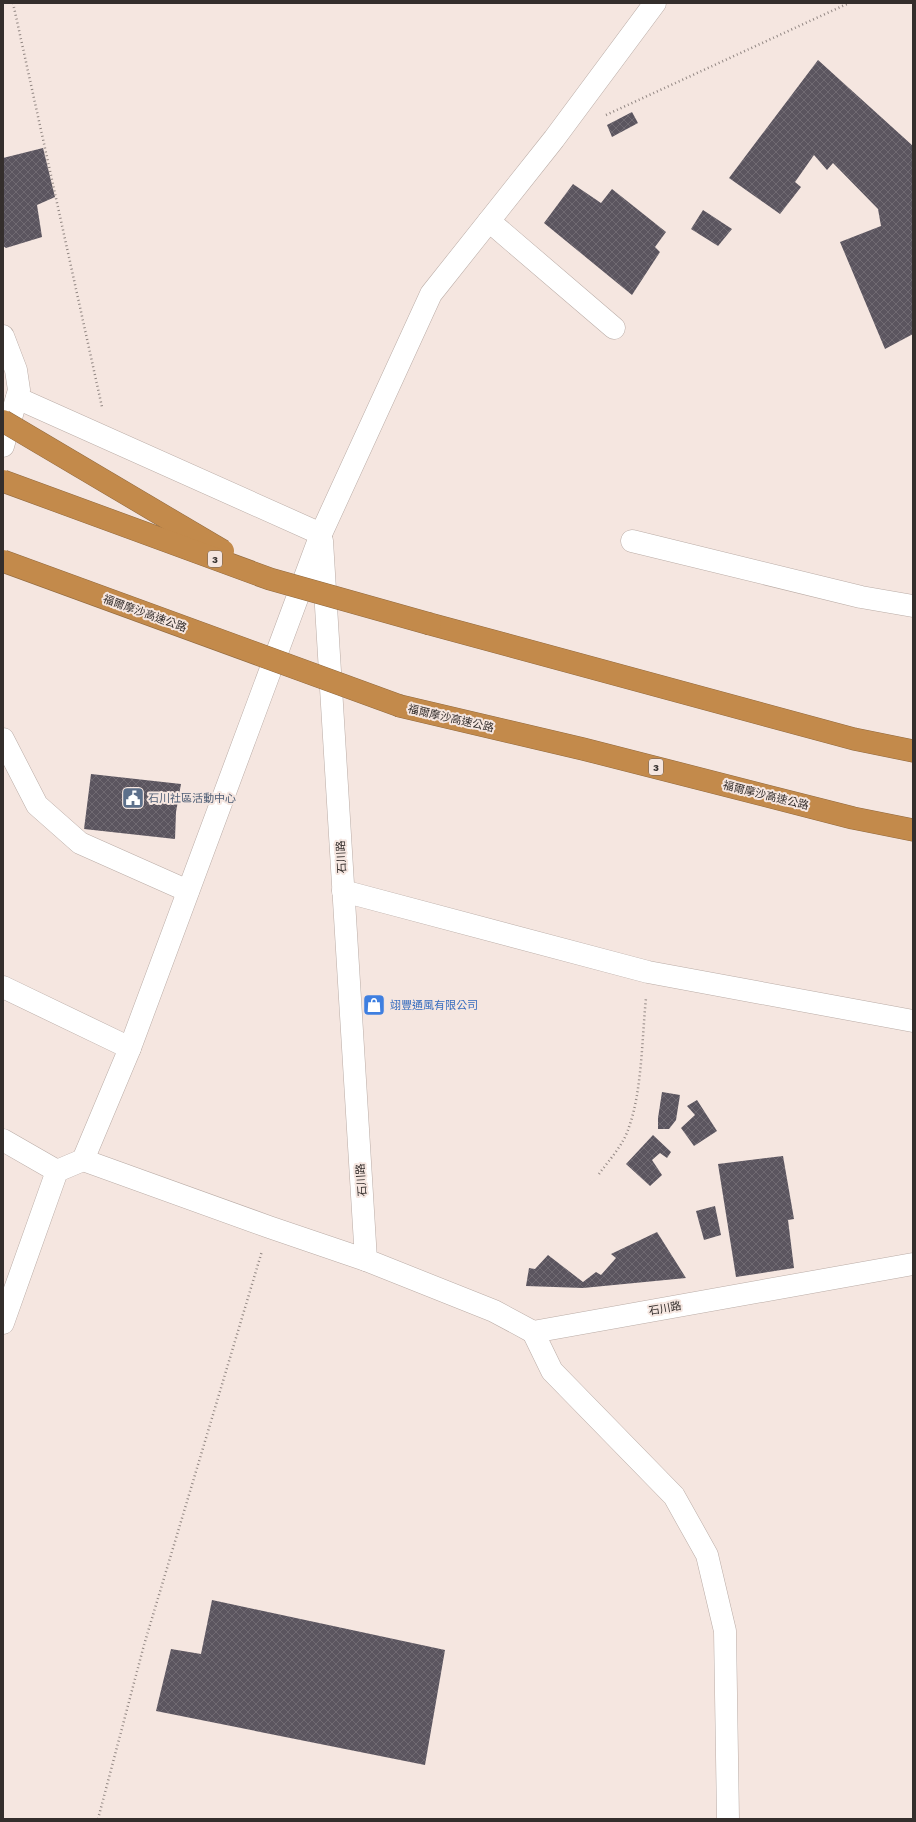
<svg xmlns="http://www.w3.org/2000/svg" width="916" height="1822" viewBox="0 0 916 1822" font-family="'Work Sans','Noto Sans TC',sans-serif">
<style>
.building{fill:url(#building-cross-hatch)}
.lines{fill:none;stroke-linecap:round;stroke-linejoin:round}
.minor-casing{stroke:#baaca6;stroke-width:23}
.highway-casing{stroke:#916a40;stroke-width:23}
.path{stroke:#928783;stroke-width:2.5;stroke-dasharray:1 3;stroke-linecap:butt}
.minor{stroke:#fff;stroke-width:22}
.highway{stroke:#c38a4b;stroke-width:22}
.highway-bridge-casing{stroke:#916a40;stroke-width:23;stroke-linecap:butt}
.highway-bridge{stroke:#c38a4b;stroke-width:22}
.labels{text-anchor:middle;stroke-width:4;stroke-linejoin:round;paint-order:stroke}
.shield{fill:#f5e6e0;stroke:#6e6562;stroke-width:1}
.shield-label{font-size:10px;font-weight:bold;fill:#342e2c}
.street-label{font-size:11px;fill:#342e2c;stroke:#f5e6e0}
.service-label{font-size:11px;fill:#4e5e75;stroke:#f5e6e0;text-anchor:start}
.shop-label{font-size:11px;fill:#366cbe;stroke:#f5e6e0;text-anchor:start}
</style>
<defs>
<pattern id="building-cross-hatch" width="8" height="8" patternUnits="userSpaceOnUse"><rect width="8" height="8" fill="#5b555f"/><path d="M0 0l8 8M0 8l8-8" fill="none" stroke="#706a72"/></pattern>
</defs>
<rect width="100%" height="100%" fill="#f5e6e0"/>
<g class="building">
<path d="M818,60l95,86v188l-28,15 -45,-107 41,-16 -3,-17 -45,-46 -6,7 -13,-15 -19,27 6,5 -21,27 -51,-36z"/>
<path d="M632,112l6,11 -26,14 -5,-12z"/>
<path d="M43,148l12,49 -18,8 5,32 -36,11 -3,-2v-88z"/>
<path d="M573,184l28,19 11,-14 54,43 -11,15 5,5 -28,43 -88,-72z"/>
<path d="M703,210l29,19 -14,17 -27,-17z"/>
<path d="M91,774l90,10 -5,28 -1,27 -91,-10z"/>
<path d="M662,1092l18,3 -4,25 -7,9h-11v-11z"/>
<path d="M697,1100l20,31 -23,15 -13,-18 14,-13 -8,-9z"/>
<path d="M653,1135l18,17 -4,6 -7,-5 -8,7 10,15 -12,11 -24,-22z"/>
<path d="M783,1156l11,63 -6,1 6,48 -58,9 -18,-113z"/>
<path d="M715,1206l6,29 -17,5 -8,-29z"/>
<path d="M657,1232l29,46 -103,10 -57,-2 3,-18 6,1 13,-14 35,27 13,-10 5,3 15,-17 -5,-4z"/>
<path d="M212,1600l233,50 -20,115 -269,-54 15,-62 30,5z"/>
</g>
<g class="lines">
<g class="minor-casing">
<g id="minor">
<path d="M489,221l125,107"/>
<path d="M3,336l13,34 3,20 -16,56"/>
<path d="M17,398l304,136"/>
<path d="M322,541l44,719 128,51 39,21 380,-68"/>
<path d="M632,541l229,56 52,9"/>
<path d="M3,739l34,66 43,38 108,48"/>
<path d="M343,891l305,81 265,49"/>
<path d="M3,987l127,61"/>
<path d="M3,1140l54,31"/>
<path d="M83,1160l186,67 97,33"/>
<path d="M3,1323l54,-152 26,-11 47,-112 191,-514 110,-240 123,-155 101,-136"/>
<path d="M533,1332l19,39 122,125 33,59 18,76 3,188"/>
</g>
</g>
<g class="highway-casing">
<g id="highway">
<path d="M430,624l424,115 59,12"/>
<path d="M400,706l183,43 270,69 60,12"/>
</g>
</g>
<g class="path">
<path d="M13,3l89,404"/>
<path d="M606,115l243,-112"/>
<path d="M599,1174c11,-15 25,-30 30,-47 13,-36 13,-90 17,-129"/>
<path d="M98,1819l46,-174 118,-394"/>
</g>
<use href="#minor" class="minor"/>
<use href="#highway" class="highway"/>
<g class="highway-bridge-casing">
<g id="highway-bridge">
<path d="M3,421l220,130"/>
<path d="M3,481l267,98 160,45"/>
<path d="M3,561l397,145"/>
</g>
</g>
<use href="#highway-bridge" class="highway-bridge"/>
</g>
<defs>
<g id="civic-square" transform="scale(1.15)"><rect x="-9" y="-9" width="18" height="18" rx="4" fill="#5c6f8a" stroke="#f5e6e0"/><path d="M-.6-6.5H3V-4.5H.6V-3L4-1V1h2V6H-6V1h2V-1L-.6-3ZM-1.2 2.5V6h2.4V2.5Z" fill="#fff"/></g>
<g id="shop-square" transform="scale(1.15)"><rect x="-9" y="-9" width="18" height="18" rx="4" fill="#3f7fe0" stroke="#f5e6e0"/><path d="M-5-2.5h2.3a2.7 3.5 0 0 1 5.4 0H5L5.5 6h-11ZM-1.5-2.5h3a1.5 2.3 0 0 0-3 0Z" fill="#fff"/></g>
</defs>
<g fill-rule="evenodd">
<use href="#civic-square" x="133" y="798"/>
<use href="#shop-square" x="374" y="1005"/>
</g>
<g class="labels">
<g class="shield">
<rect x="208" y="551" width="14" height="16" rx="3"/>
<rect x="649" y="759" width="14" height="16" rx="3"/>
</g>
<g class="shield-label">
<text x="215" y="563">3</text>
<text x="656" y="771">3</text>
</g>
<g class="street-label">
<text transform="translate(145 613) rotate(20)" y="4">福爾摩沙高速公路</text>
<text transform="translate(451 718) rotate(13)" y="4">福爾摩沙高速公路</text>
<text transform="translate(766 795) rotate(14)" y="4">福爾摩沙高速公路</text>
<text transform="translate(341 857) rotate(-93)" y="4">石川路</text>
<text transform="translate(361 1180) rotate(-94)" y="4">石川路</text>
<text transform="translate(665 1308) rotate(-10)" y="4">石川路</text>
</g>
<g class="service-label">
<text x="148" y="802">石川社區活動中心</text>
</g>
<g class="shop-label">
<text x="390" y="1009">翊豐通風有限公司</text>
</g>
</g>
<rect width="916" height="1822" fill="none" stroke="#342e2c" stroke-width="8"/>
</svg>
